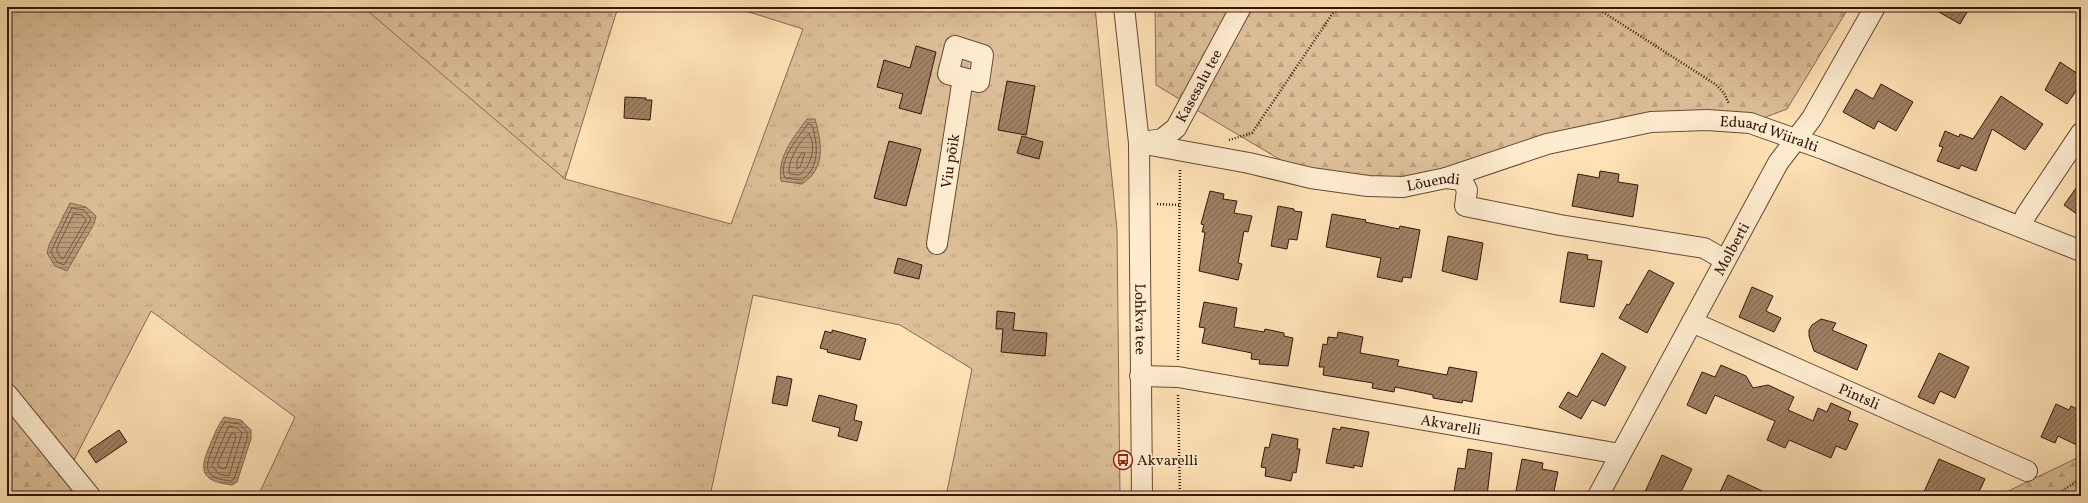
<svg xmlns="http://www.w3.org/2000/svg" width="2088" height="503" viewBox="0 0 2088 503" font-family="Vollkorn,serif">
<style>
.grass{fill:url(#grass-tufts);stroke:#896a51}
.forest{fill:url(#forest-firs);stroke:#896a51}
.water{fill:url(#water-rules);stroke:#85674e}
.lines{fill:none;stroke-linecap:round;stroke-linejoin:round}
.shore{stroke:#785a42;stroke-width:1}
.building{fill:url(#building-hatch);stroke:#36160a}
.minor-casing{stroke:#684935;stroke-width:22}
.path{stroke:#36160a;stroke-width:2.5;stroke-dasharray:1 2;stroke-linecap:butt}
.minor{stroke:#feeccf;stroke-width:20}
.labels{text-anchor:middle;stroke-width:3.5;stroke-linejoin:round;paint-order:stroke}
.street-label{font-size:15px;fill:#36160a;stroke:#feeccf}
.poi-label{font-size:15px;fill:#36160a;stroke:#feeccf;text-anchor:start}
</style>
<defs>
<pattern id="grass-tufts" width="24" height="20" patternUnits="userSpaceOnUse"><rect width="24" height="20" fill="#dcbf98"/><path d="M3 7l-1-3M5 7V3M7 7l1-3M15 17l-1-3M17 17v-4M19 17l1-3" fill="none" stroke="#bda382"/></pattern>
<pattern id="forest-firs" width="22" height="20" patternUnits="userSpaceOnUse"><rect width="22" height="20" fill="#dcbf98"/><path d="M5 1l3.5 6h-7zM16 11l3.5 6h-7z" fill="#bda382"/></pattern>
<pattern id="water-rules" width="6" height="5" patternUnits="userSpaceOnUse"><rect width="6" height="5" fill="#ba9d7b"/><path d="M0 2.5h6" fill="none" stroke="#987f63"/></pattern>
<pattern id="building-hatch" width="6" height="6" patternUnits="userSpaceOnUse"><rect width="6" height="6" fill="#9e8063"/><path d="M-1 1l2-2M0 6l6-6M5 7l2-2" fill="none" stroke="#826850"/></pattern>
</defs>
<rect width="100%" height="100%" fill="#fee2b5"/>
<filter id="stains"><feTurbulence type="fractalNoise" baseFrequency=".005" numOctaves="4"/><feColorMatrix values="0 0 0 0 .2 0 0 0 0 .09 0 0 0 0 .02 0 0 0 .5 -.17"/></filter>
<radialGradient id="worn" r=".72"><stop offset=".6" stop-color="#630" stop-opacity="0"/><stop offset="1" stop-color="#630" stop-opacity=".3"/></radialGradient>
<path class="grass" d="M7,7h359l199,172 166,45 72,-195 -70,-22h362l22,223 3,266h-174l26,-127 -72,-44 -147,-30 -43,201h-452l37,-79 -144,-106 -77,149 -15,11 -52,-66z"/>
<g class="forest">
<path d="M363,7h255l-53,172z"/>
<path d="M1155,7h79l-53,93 -25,-15z"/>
<path d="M1251,7h598l-62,102 -37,14 -99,-1 -205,56h-135l-118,-70 27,-52z"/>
<path d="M7,405l71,91h-71z"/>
<path d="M2081,456v40h-83z"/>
</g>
<g class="water">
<path d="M807,119h8c7,25 11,49 -13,65l-21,-3c-4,-24 12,-43 26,-62z"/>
<path d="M70,203l16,4 10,9 -2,8 -27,47 -12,-5 -8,-13 2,-8z"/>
<path d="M224,417l17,3 10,10v9l-14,43 -5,3c-30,-4 -34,-13 -22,-40 4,-10 8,-20 14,-28z"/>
</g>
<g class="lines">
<g class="shore">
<path d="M808,124l4,1c6,19 8,42 -10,55l-17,-2c-8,-17 14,-41 23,-54z"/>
<path d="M809,134c8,11 2,34 -10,41l-9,-1c-5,-9 11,-36 19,-40z"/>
<path d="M802,153h3l-5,14 -3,2v-8z"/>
<path d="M72,208l12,2 7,9 -27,46 -7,-3 -6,-10z"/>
<path d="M74,214l8,1 4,5 -22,38 -2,1 -5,-7v-4z"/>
<path d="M225,422l15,2 7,8v7l-13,40 -3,2c-28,-3 -27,-13 -17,-36 3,-8 6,-16 11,-23z"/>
<path d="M229,426l8,2 5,5 -13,43 -10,-2 -7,-8z"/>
<path d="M232,433l3,1 1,3 -10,31 -4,1 -4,-3v-3z"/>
</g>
</g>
<g class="building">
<path d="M1930,7h40l-10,17z"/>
<path d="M916,46l20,6 -15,62 -22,-6 4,-14 -26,-7 7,-27 26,8z"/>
<path d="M2060,62l21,14v8l-14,20 -22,-14z"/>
<path d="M1007,81l28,5 -9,49 -28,-5z"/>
<path d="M1881,84l32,18 -17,29 -18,-10 -4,8 -31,-17 13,-23 17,10z"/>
<path d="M2001,96l42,28 -18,26 -33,-21 -16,42 -15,-6 -2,4 -22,-8 6,-14 -4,-1 6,-15 14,6 1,-3 13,5z"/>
<path d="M625,97l21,1v2h6l-2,20 -26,-2z"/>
<path d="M1022,136l21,6 -4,17 -22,-6z"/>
<path d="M889,141l32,8 -15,57 -32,-8z"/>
<path d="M1600,171l19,3 -1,8 20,3 -5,32 -61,-11 6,-32 21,4z"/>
<path d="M2081,181v36l-17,-12z"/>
<path d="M1210,191l14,3 -1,5 14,2 -3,12 18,3 -4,16 -4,-1 -6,32 4,1 -4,16 -39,-9 6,-39h-3l2,-7 -3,-1z"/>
<path d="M1278,206l16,3v2l8,1 -5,28 -8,-1 -2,10 -16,-3z"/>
<path d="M1332,214l34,6 -1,2 34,7 1,-3 20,4 -9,48 -8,-1 -1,5 -25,-5 4,-19 -55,-11z"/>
<path d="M1448,236l35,7 -6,37 -35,-9z"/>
<path d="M1568,252l20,3 -1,4 15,2 -8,46 -34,-5z"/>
<path d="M898,258l24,7 -3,14 -25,-6z"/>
<path d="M1649,270l25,13 -27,50 -28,-15 8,-14 2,1z"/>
<path d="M1752,287l21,9 -7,15 15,7 -7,14 -35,-15z"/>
<path d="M1204,302l33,6 -3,19 30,5 1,-3 19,4v3l9,2 -5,28 -29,-2 1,-4 -9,-1 1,-6 -50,-10 3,-15 -6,-1z"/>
<path d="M997,311l18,2 -2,17 34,3 -2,23 -44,-4 2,-23h-7z"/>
<path d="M1821,319l15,4 -4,7 35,15 -10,25 -43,-19 -5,-15v-6l3,-5z"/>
<path d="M832,330l34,9 -6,21 -33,-8 1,-2 -8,-2 5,-17 7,2z"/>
<path d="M1338,332l25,5 -3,16 39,7 -2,6 50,9 2,-8 28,5 -5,30 -9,-2 -1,3 -29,-5v-3l-38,-8 -1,5 -22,-4 1,-5 -50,-8 1,-8h-5l4,-23 4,1 1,-8 9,1z"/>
<path d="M1602,353l24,14 -21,39 -13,-6 -11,19 -22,-12 9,-15 9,5z"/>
<path d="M1939,353l30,14 -14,31 -15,-7 -6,13 -16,-7z"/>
<path d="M1721,365l25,11 7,12 15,-3 26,12 -6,13 25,11 5,-13 9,4 4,-9 20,9 -3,8 10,4 -12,26 -10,-4 -5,12 -42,-18 -4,8 -18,-8 8,-19 -60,-26 -9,19 -19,-9 15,-33 13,5z"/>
<path d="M777,376l15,3 -5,27 -15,-3z"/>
<path d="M819,395l38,10 -3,15 8,2 -5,19 -19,-5 2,-8 -28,-7z"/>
<path d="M2056,404l13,6 2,-4 10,5v36l-23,-11 -3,7 -14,-6z"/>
<path d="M1341,427l28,5 -7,35 -8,-2v3l-28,-5 7,-35 7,2z"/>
<path d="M119,430l8,12 -31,21 -8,-12z"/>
<path d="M1272,434l26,5 -1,10h3l-4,24 -3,-1 -2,9 -26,-5 1,-8 -5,-1 4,-20 4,1z"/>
<path d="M1468,449l24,4 -5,43h-27l1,-3 -7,-1 4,-24 7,1z"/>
<path d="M1662,455l30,14 -13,27h-36z"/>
<path d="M1522,459l21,4 -1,6 16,3 -5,24h-38z"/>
<path d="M1939,459l46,20 -8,17h-55z"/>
<path d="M1728,475l45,21h-55z"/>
</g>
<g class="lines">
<g class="minor-casing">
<g id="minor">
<path id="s1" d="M1124,7l15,136 3,353"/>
<path id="s2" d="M1143,142l19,-3 14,-11 65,-121"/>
<path id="s3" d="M1139,143l110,20 62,15 57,8 35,1 43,-9 16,2 5,10 -2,16 95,19 144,23 21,12"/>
<path id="s4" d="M1446,178l101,-34 104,-22 56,-2 43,3 73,26 258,102"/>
<path d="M2021,227l5,-12 55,-82"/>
<path id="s5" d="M937,244l26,-166 -15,-4 7,-28 28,9 -4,27 -16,-4"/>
<path id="s6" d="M1692,322l335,149"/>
<path id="s7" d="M1140,376l38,1 442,77"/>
<path d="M7,394l83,102"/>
<path id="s8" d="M1598,496l180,-333 34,-45 63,-111"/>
</g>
</g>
<g class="path">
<path d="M1595,7l120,77 9,9 5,11"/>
<path d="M1229,140l23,-7 85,-126"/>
<path d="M1157,204l22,1"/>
<path d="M1178,360l2,-191"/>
<path d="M1178,395l2,101"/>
<path d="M2055,496l26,-18"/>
</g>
<use href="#minor" class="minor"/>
</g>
<defs>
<g id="bus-ring" transform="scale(1)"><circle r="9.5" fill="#feeccf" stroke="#8f2418" stroke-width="1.5"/><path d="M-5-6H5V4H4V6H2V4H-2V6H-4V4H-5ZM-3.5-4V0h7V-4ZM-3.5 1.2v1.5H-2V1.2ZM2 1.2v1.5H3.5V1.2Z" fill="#8f2418"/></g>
</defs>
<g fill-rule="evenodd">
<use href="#bus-ring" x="1123" y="460"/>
</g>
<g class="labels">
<g class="street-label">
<text dy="5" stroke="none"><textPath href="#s2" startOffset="85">Kasesalu tee</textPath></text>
<text dy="5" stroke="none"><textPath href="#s4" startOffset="333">Eduard Wiiralti</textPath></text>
<text dy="5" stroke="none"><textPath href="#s5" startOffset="84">Viu põik</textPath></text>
<text dy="5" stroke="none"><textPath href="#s3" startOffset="299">Lõuendi</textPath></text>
<text dy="5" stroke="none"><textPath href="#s8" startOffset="281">Molberti</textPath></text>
<text dy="5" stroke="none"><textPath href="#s1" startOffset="313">Lohkva tee</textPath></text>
<text dy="5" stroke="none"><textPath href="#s6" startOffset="183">Pintsli</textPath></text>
<text dy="5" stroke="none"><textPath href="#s7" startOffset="315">Akvarelli</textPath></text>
</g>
<g class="poi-label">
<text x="1137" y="465">Akvarelli</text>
</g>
</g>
<rect width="2088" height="503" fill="none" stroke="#fee2b5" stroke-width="24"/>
<rect x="8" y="8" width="2072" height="487" fill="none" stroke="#36160a" stroke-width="2"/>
<rect x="12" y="12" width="2064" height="479" fill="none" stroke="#36160a"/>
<rect width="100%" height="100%" filter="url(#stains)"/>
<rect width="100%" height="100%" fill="url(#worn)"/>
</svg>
